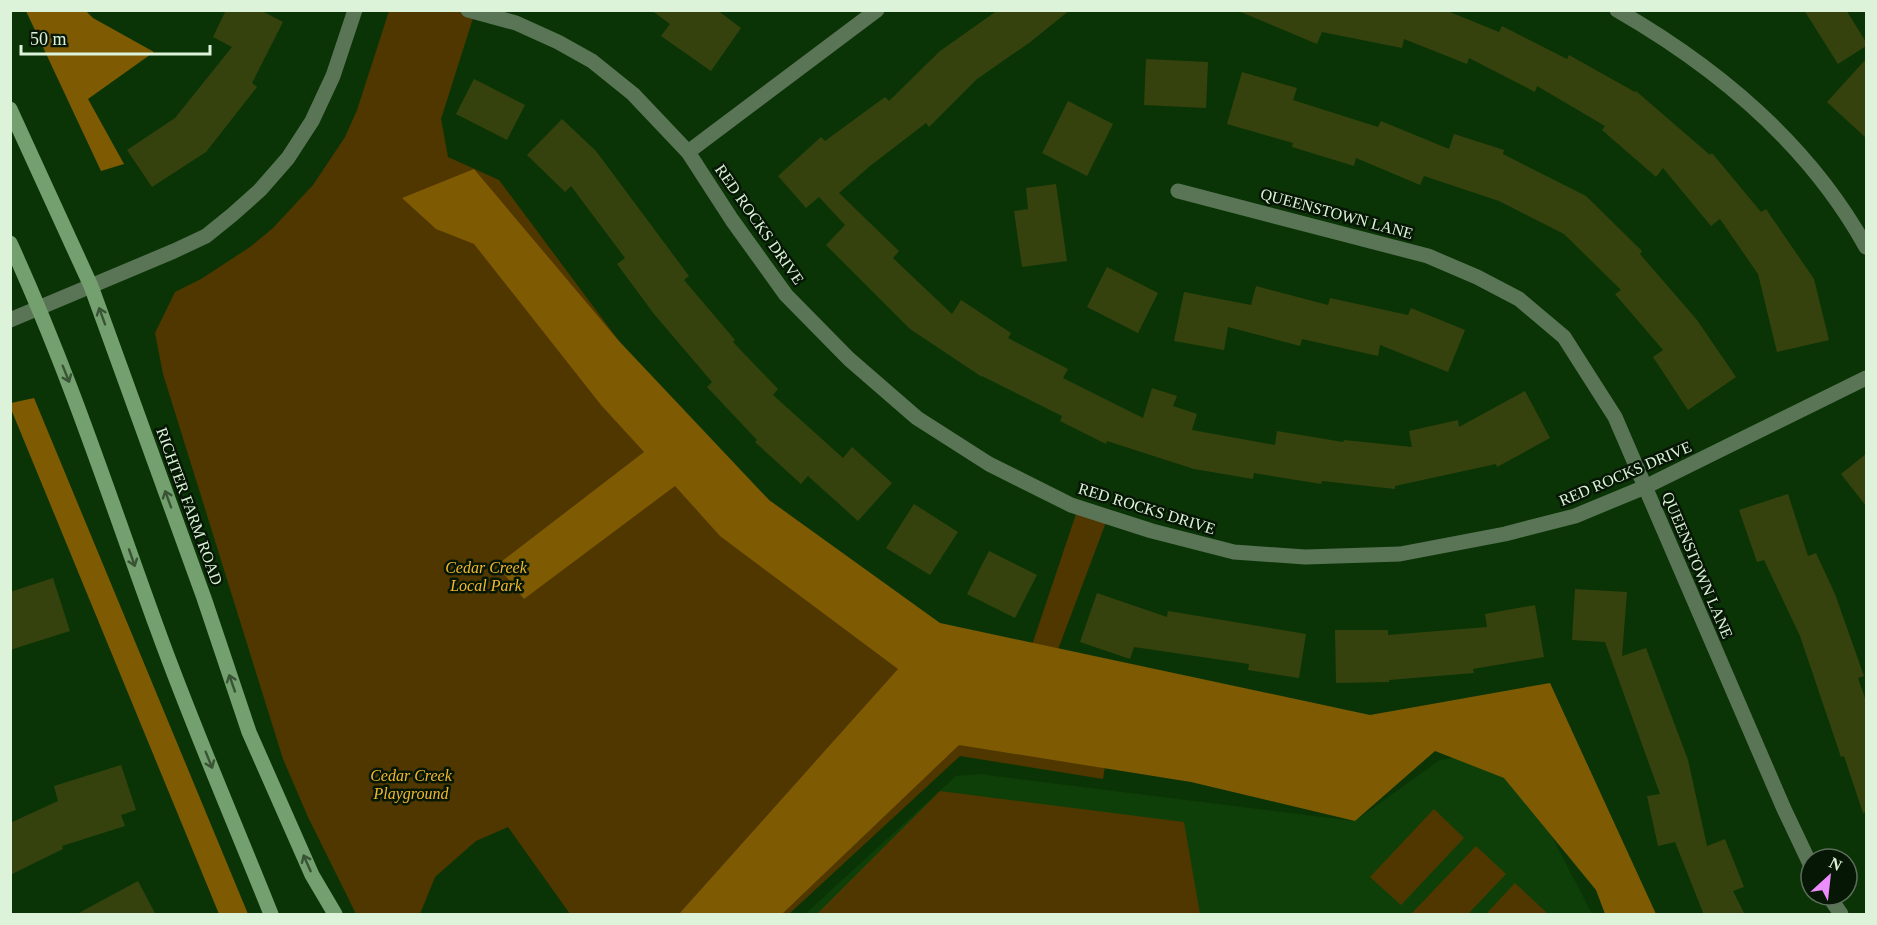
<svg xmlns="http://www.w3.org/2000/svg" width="1877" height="925" viewBox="0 0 1877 925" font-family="Georgia,serif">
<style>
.built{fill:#0f3f09}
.green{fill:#503700}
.forest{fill:#7e5a03}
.building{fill:#36420d}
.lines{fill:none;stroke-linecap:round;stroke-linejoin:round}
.street{stroke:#5a7556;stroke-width:15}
.secondary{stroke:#749f6e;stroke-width:15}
.oneway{stroke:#385434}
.labels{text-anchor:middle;stroke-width:5;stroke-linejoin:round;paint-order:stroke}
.street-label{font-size:16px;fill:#dcf3d9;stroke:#071705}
.park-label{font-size:16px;font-style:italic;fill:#f5b72f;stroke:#071705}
</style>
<rect width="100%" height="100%" fill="#0a3405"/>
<path class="built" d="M1507,750l85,164h-787l151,-138 23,-2 376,47 85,-61z"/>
<g class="green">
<path d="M468,10l7,2 -34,107 7,38 51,23 167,224 103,96 161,120 98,37 50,-149 30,9 -57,151 68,12 -16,99 -143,-23 -171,158h-219l-62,-87 -32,14 -41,36 -15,37h-64l-48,-97 -25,-58 -120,-385 -8,-41 20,-41 26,-13 49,-32 23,-19 40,-43 32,-48 12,-27 32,-99z"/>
<path d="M940,791l244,31 16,92h-383z"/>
<path d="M1434,809l30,29 -63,67 -31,-28z"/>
<path d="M1476,846l30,28 -38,40h-54l-2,-1z"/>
<path d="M1515,883l31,29 -2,2h-58z"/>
</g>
<g class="forest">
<path d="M26,11h60l7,7 61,34 -66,47 36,65 -23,7z"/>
<path d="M474,169l144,171 151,160 171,123 430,92 180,-32 106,231h-51l-9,-24 -92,-112 -69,-27 -80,70 -164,-39 -232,-37 -177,169h-103l219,-245 -178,-133 -45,-50 -151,113 -27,-34 147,-113 -43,-47 -127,-161 -38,-15 -34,-31z"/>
<path d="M34,398l214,516h-29l-208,-505v-6z"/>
</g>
<g class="building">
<path d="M226,10h34l23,12 -31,61 5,4 -51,65 -54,35 -25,-37 48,-32 57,-71 -19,-10z"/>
<path d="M651,10h66l24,18 -30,43 -50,-35 9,-12z"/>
<path d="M998,10h72l-41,33 -52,36 -48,48 -3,-4 -56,43 -31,27 60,58 -6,7 59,56 9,-14 50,33 -3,5 60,31 -5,9 80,40 9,-30 25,8 -4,10 24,8 -5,16 83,15 2,-14 66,11 1,-2 68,7 -3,-16 49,-11 1,7 66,-36 25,47 -53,29 -1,-3 -101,22v3l-73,-8 -1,3 -67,-11 -1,6 -59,-10 -87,-28 -1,3 -46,-23 2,-5 -80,-40v1l-72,-48 -84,-84 19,-20 -26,-28 -13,11 -28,-32 43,-39 4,4 60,-44 4,4 51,-50z"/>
<path d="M1236,10h209l54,22 3,-6 65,33 2,-4 66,37 1,-1 74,64 2,-2 49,59 5,-3 48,70 15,61 -52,12 -19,-78 -38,-55 -9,7 -48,-58 -7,9 -54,-47 3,-4 -68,-40 -2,6 -66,-34 -2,6 -63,-25 -2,9 -80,-16 -5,12z"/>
<path d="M1804,10h42l20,32v4l-28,18z"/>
<path d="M1146,59l62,3 -2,46 -62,-3z"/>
<path d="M1866,59v79l-39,-36z"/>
<path d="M1242,72l55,16 -4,12 85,27 3,-6 68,28 5,-15 50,16 -1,4 83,42 56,55 -2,3 57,66 39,57 -48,33 -35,-53 10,-7 -48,-56 6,-4 -57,-56 -65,-33 -75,-25 -4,9 -64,-27 -2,8 -62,-19 1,-4 -66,-19z"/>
<path d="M474,79l51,26 -18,35 -51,-26z"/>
<path d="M1068,101l45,23 -26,52 -45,-23z"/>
<path d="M562,119l34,32 93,125 -5,4 51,60 -2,2 45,47 -5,6 70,63 9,-11 40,36 -34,38 -50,-45 -7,8 -46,-42 2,-2 -50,-53 5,-5 -58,-68 -37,-50 8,-6 -54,-72 -6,6 -38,-37z"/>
<path d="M1056,184l11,77 -45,6 -8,-56 14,-2 -2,-21z"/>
<path d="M1107,267l51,26 -20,40 -51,-26z"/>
<path d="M1256,286l72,19 2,-7 78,17 3,-7 54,22 -17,42 -68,-27 -2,11 -76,-17 -2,7 -72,-19 -4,23 -50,-9 10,-49 67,13z"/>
<path d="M1866,454v52l-25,-32z"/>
<path d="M1788,494l20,62 8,-3 19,41 29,82 -6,2 8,23v111l-3,1 -19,-57 -3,1 -41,-121 -36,-76 -7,2 -18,-52z"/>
<path d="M914,504l44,28 -28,43 -44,-27z"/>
<path d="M989,551l48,24 -22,43 -48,-24z"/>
<path d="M53,578l17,53 -60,19v-58z"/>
<path d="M1575,589l52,3 -5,64 24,-8 42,112 19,86 18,-7 19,48 -11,4 12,24h-41l-29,-73 -17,4 -11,-50 13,-2 -55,-152 -33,-2z"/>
<path d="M1097,593l70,24 1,-6 138,23 -7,44 -51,-8 1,-6 -115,-17 -4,12 -50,-17z"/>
<path d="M1535,605l9,52 -71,12 1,4 -85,7v2l-53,1 -1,-53h53v5l99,-8 -2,-13z"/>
<path d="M121,765l15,45 -15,5 4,11 -63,20 1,3 -53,26v-52l48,-22 -4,-15z"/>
<path d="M138,881l18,34h-81z"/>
</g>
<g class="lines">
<g class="street">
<path d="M468,10l48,13 42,19 34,19 41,33 55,58 44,68 54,75 63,64 68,59 72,46 82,41 81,26 82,21 71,5 95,-3 105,-20 70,-18 70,-29 221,-109"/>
<path d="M1617,10c101,58 192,134 249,237"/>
<path d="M688,152l189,-142"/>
<path d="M1178,191l250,65 49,21 42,22 45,38 51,80 169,392 27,57"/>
<path d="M10,320l164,-69 32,-15 26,-21 28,-25 28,-32 24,-37 21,-45 22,-66"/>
<path d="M1828,895l13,19"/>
</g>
<g class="secondary">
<path d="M10,109l81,177 113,312 45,134 63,143 23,39"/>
<path d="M10,243c58,126 100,256 147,385 35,97 76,191 114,286"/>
</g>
</g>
<defs><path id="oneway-shaft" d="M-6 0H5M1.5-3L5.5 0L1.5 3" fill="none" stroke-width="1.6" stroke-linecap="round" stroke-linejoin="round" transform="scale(1.5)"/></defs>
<g class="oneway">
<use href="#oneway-shaft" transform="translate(102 316) rotate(-110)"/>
<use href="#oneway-shaft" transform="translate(66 374) rotate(68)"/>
<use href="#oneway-shaft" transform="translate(168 499) rotate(-110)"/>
<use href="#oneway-shaft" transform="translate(132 558) rotate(71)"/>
<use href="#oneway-shaft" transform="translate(232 683) rotate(-109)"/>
<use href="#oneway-shaft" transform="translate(209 760) rotate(68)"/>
<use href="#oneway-shaft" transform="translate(307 863) rotate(-114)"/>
</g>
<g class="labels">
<g class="street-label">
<text transform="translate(1337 213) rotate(15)" y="6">QUEENSTOWN LANE</text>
<text transform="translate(760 224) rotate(55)" y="6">RED ROCKS DRIVE</text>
<text transform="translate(1625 473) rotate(-23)" y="6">RED ROCKS DRIVE</text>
<text transform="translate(190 506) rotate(70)" y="6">RICHTER FARM ROAD</text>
<text transform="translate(1147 508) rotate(17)" y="6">RED ROCKS DRIVE</text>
<text transform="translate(1698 565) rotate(67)" y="6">QUEENSTOWN LANE</text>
</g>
<g class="park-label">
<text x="486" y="573">Cedar Creek<tspan x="486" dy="18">Local Park</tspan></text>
<text x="411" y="781">Cedar Creek<tspan x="411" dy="18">Playground</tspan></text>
</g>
</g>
<rect width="1877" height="925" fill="none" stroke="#dcf3d9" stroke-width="24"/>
<g transform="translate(1829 877) rotate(27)"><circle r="28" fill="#071705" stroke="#5c6f5a" stroke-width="1.5"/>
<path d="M0-4.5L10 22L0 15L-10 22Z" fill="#eb8dfc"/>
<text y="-9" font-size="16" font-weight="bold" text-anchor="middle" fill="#dcf3d9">N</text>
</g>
<path d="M21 45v9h189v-9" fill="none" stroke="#dcf3d9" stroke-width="3"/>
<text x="30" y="45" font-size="18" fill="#dcf3d9" stroke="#071705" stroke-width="4.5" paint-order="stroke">50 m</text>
</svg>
